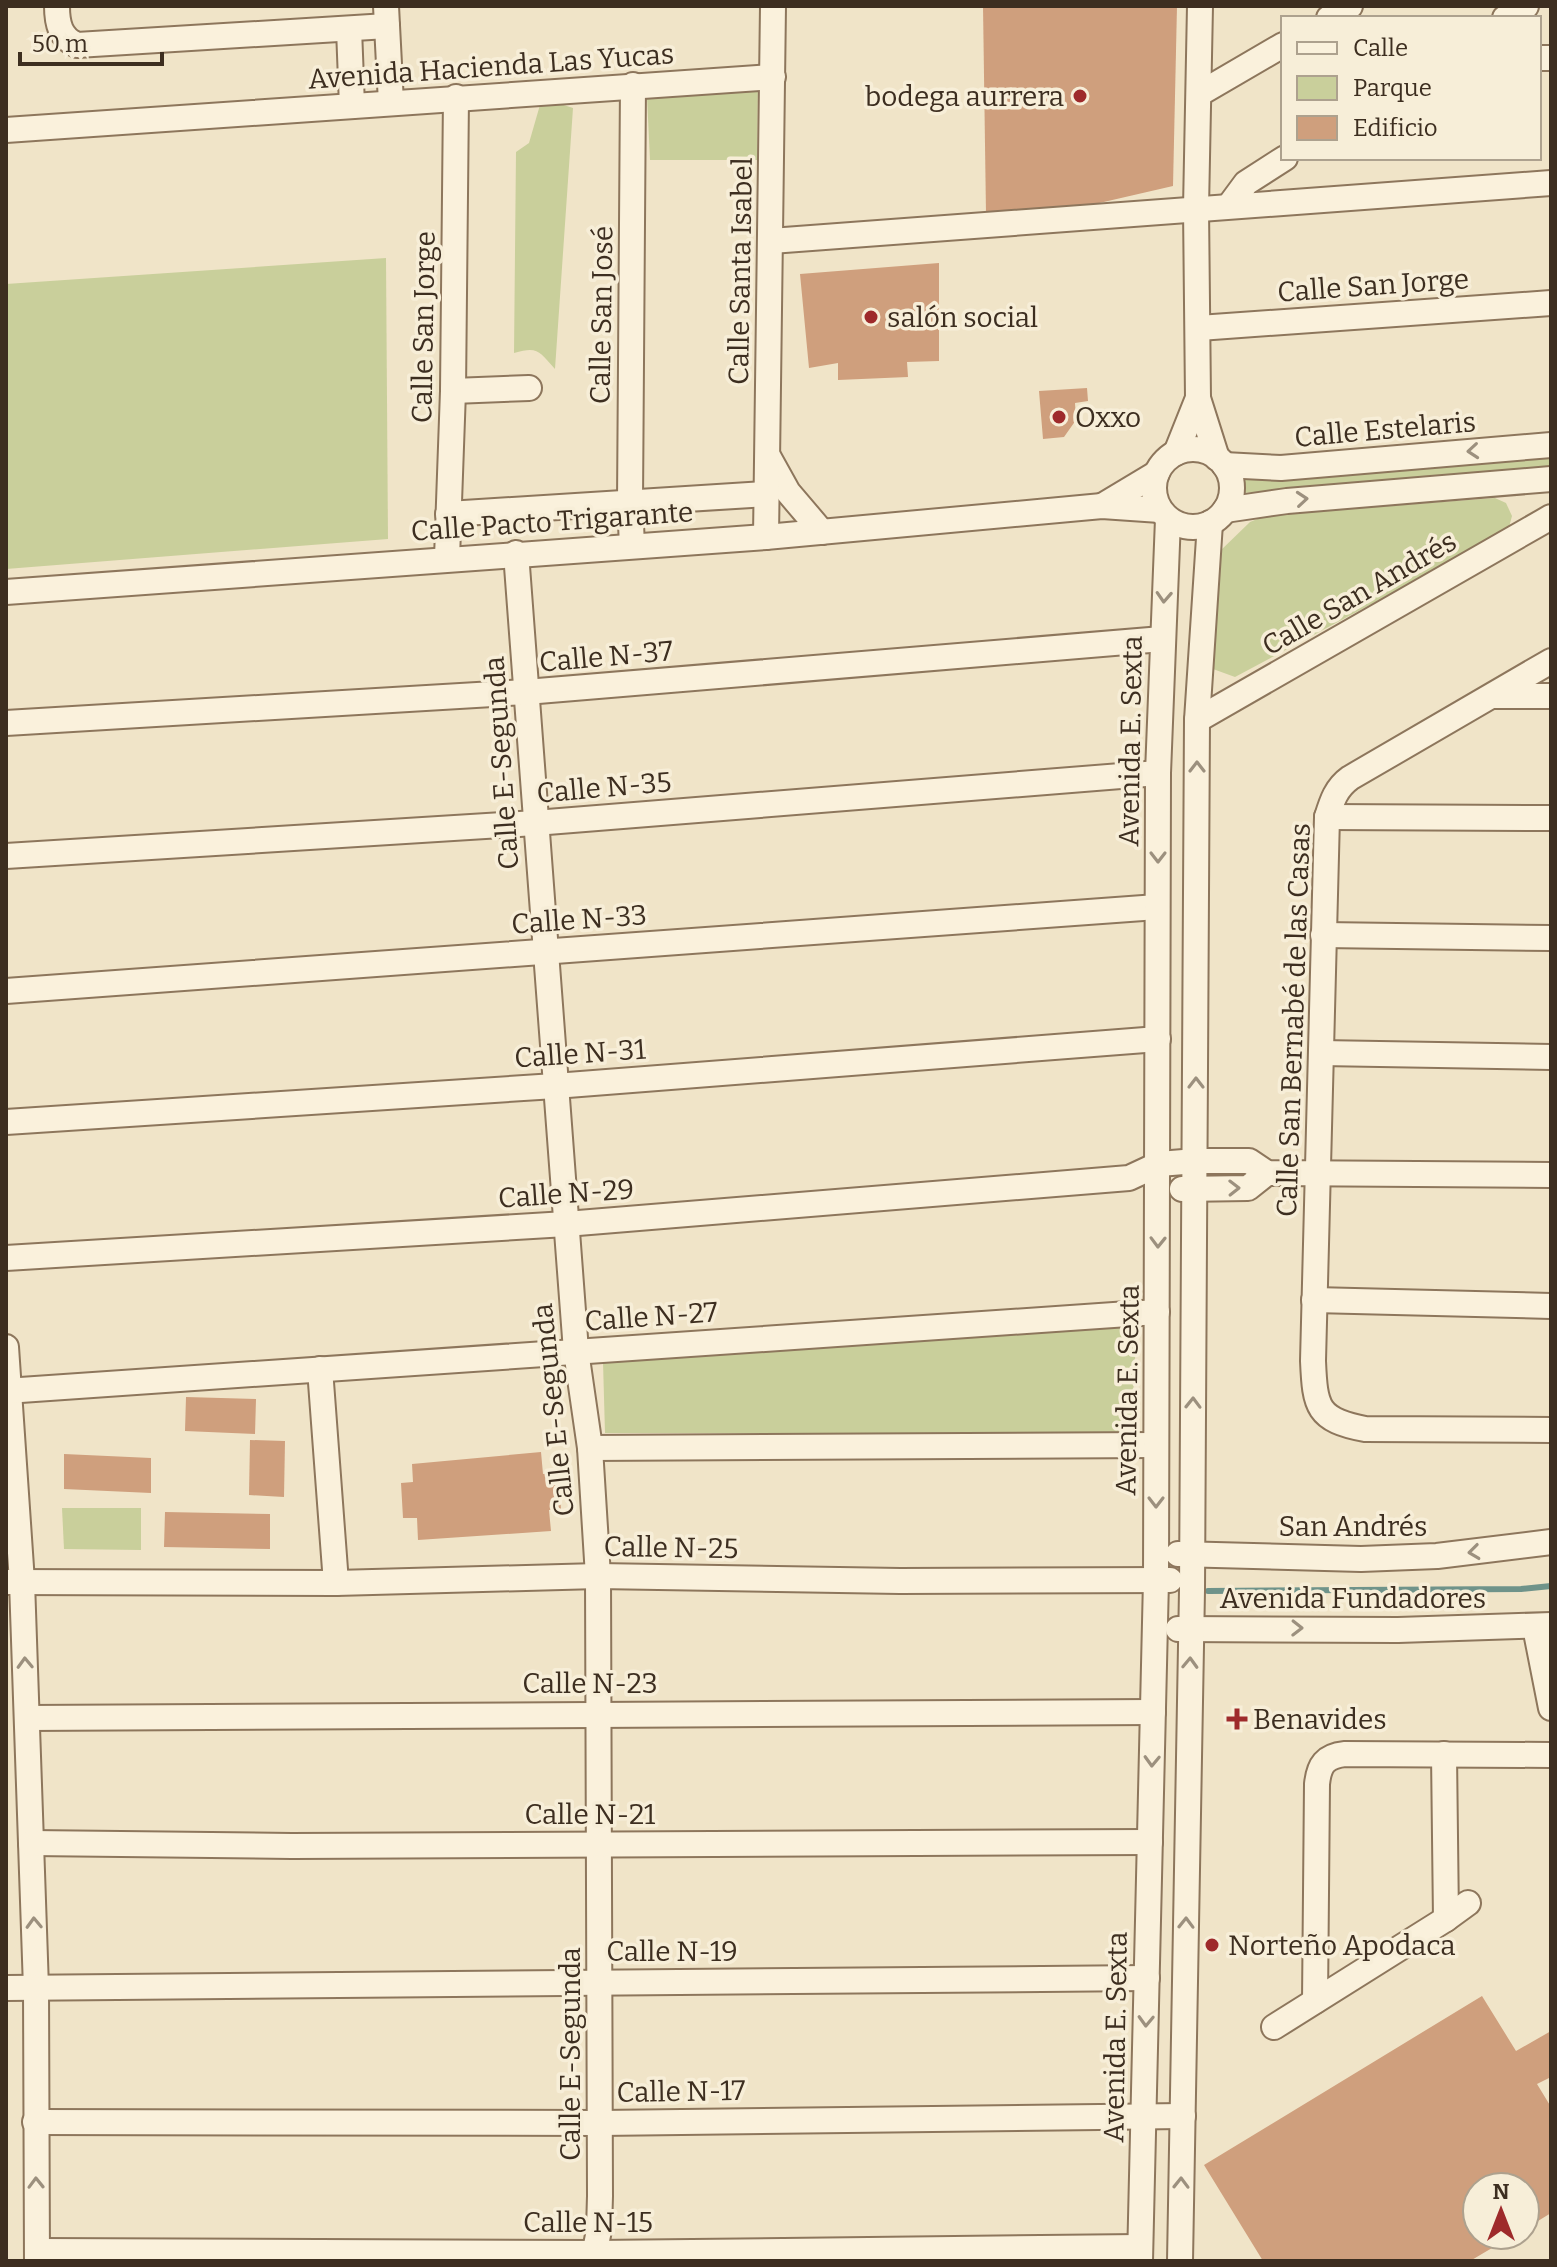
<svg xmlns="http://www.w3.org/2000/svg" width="1557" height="2267" viewBox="0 0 1557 2267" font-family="Bitter,serif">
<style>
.green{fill:#c9cf9b}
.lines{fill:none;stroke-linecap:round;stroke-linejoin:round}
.stream{stroke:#6f938a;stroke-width:6}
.building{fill:#cf9f7d}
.minor-casing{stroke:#8d765c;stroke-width:28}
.minor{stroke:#faf1dc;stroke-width:24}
.oneway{stroke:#9c907e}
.poi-dot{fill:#9e2a2b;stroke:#f7eed8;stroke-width:3}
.labels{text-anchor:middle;stroke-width:7;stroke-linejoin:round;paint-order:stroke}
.street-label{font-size:28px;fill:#3d2e20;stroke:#f7eed8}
.poi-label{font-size:28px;fill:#3d2e20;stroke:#f7eed8;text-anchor:start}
</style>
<rect width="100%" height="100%" fill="#f0e4c8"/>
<g class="green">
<path d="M758,86l-1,74h-107l-3,-63z"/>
<path d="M542,98l31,10 -18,261c-16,-18 -17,-23 -41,-16l2,-201 13,-9z"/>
<path d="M386,258l2,281 -382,30v-285z"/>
<path d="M1551,456v17l-310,20 1,-15z"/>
<path d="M1495,498l11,5 6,13 -4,15 -273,146 -22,-8 5,-116 32,-31 17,-7z"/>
<path d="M1137,1323l-6,110h-526l-2,-71z"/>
<path d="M62,1508h79v42l-77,-1z"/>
</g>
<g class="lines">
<path class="stream" d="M1208,1591l313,-2 30,-3"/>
</g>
<g class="building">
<path d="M983,6h194l-4,180 -78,18 -109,10z"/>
<path d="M939,263v98l-32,1 1,15 -70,3v-17l-29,5 -9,-94z"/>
<path d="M1087,388l1,13 -13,2 1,17 -12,17 -21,2 -4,-48z"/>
<path d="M186,1397l70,2 -1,35 -70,-3z"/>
<path d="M250,1440l35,1 -1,56 -35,-2z"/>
<path d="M541,1452l2,22 15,-2 3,37 -12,1 2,21 -133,9 -1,-22h-14l-2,-35 12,-1 -1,-18z"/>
<path d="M64,1454l87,4v35l-87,-4z"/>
<path d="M165,1512l105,2v35l-106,-2z"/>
<path d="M1482,1996l34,55 35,-20v46l-14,7 14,23v106l-26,16v-42h-48v48h37l-44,26h-207l-59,-96z"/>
</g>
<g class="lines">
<g class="minor-casing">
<g id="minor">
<path d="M57,6c0,17 3,32 20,39l310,-19"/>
<path d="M386,6l5,97"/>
<path d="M1200,6l-4,202 2,190 19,60"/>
<path d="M1329,18l21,-12"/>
<path d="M1505,18l21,-12"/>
<path d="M349,29l3,77"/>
<path d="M1539,58h12"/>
<path d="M1199,94l84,-49"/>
<path d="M6,130l767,-53"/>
<path d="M1229,206l17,-23 39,-25"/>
<path d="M771,241l780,-58"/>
<path d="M1199,328l352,-25"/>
<path d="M453,391l76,-3"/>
<circle cx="1193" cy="488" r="39"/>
<path d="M1176,453l22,-55"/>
<path d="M768,456l20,36 34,40"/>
<path d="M1224,465l57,3 270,-23"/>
<path d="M1102,506l55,-33"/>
<path d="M1225,510l62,-9 264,-22"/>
<path d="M448,514l318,-20"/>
<path d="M766,537l7,-531"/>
<path d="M632,546l-2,-44 3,-417"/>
<path d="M516,553l60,798 14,97 8,128 2,620 -1,34 -6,31"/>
<path d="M447,558l6,-167 3,-294"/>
<path d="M6,592l760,-55 336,-31 58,4"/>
<path d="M1551,661l-201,117c-14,10 -18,23 -23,39l-14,544c2,46 4,59 52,68l186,1"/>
<path d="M1493,696h58"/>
<path d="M1197,720l354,-203"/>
<path d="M6,723l520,-31 636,-53"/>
<path d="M1327,817l224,1"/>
<path d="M6,856l529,-33 623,-50"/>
<path d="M1323,935l228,3"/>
<path d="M6,991l1151,-84"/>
<path d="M1321,1053l230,4"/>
<path d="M6,1122l549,-36 603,-47"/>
<path d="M1182,1189l66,-1 19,-15"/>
<path d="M6,1258l560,-34 563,-46 30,-14 37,-3h53l18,12 284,2"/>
<path d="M1314,1300l237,6"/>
<path d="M6,1347l16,235 14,406 1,273"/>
<path d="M320,1369l16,214"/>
<path d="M6,1391l1151,-79"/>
<path d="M590,1448l566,-3"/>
<path d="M1178,1554l183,5 76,-3 114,-14"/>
<path d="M6,1582l330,1 262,-7 302,5 270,-1"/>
<path d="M1535,1627l16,81"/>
<path d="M1178,1629l220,1 153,-5"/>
<path d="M27,1718l1126,-6"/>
<path d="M1444,1754l2,165"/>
<path d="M31,1843l261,3 858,-4"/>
<path d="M6,1988l1141,-10"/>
<path d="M1315,2001l2,-217c2,-19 8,-28 28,-30l206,1"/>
<path d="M1274,2027l172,-108 22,-16"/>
<path d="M35,2122l565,1 583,-7"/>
<path d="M37,2251l559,2 544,-6"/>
<path d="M1140,2261l16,-681 2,-807 10,-254"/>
<path d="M1180,2261l12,-671 5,-870 13,-197"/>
</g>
</g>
<use href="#minor" class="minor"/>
</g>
<defs><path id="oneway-chevron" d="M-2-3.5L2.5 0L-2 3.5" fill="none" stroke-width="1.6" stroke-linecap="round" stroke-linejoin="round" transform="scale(2)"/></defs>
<g class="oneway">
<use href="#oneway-chevron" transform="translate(1473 451) rotate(175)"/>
<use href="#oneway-chevron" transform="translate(1302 499) rotate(-5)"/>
<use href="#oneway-chevron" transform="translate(1164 597) rotate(93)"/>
<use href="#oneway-chevron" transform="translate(1197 767) rotate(-90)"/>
<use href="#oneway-chevron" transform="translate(1158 857) rotate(90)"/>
<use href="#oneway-chevron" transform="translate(1196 1083) rotate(-90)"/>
<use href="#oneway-chevron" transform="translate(1234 1188) rotate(-1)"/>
<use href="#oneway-chevron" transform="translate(1158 1242) rotate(91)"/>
<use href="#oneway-chevron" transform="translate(1193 1403) rotate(-89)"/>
<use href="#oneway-chevron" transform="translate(1156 1502) rotate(90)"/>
<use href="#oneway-chevron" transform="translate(1474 1552) rotate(173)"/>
<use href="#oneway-chevron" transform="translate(1297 1628) rotate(1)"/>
<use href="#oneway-chevron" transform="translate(25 1663) rotate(-92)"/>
<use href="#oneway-chevron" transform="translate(1190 1663) rotate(-88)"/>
<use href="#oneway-chevron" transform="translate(1152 1761) rotate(92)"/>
<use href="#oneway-chevron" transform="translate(34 1923) rotate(-92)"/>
<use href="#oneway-chevron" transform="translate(1186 1923) rotate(-89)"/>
<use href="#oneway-chevron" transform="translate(1146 2021) rotate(92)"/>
<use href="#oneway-chevron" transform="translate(36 2183) rotate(-91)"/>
<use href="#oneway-chevron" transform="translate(1181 2183) rotate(-89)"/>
</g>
<g class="poi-dot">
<circle cx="1080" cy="96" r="8"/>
<circle cx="871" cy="317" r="8"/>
<circle cx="1059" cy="417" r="8"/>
<path d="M1233 1707h8v8h8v8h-8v8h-8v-8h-8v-8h8z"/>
<circle cx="1212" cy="1945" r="8"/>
</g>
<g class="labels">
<g class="street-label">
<text transform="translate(491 66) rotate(-4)" y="10">Avenida Hacienda Las Yucas</text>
<text transform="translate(740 271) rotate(-89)" y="10">Calle Santa Isabel</text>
<text transform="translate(1373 285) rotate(-4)" y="10">Calle San Jorge</text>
<text transform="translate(601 315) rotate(-89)" y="10">Calle San José</text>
<text transform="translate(423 327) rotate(-89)" y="10">Calle San Jorge</text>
<text transform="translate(1385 429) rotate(-5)" y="10">Calle Estelaris</text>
<text transform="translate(552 521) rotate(-4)" y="10">Calle Pacto Trigarante</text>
<text transform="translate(1359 593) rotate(-30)" y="10">Calle San Andrés</text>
<text transform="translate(606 656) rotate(-5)" y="10">Calle N-37</text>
<text transform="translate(1130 741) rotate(-89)" y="10">Avenida E. Sexta</text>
<text transform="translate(501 763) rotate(-94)" y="10">Calle E-Segunda</text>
<text transform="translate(604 787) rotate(-5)" y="10">Calle N-35</text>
<text transform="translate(579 919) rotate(-4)" y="10">Calle N-33</text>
<text transform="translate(1293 1020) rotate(-88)" y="10">Calle San Bernabé de las Casas</text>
<text transform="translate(580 1053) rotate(-4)" y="10">Calle N-31</text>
<text transform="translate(566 1193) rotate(-4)" y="10">Calle N-29</text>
<text transform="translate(651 1316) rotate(-4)" y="10">Calle N-27</text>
<text transform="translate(1127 1390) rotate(-89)" y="10">Avenida E. Sexta</text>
<text transform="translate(553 1410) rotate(-96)" y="10">Calle E-Segunda</text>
<text x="1353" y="1536">San Andrés</text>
<text transform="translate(671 1547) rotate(1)" y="10">Calle N-25</text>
<text x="1353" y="1608">Avenida Fundadores</text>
<text x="590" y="1693">Calle N-23</text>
<text x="590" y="1824">Calle N-21</text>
<text x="672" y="1961">Calle N-19</text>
<text transform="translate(1115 2037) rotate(-89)" y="10">Avenida E. Sexta</text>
<text transform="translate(570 2054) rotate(-90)" y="10">Calle E-Segunda</text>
<text transform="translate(681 2091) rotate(-1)" y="10">Calle N-17</text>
<text x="588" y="2232">Calle N-15</text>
</g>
<g class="poi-label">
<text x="1064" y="106" text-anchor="end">bodega aurrera</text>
<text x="887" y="327">salón social</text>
<text x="1075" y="427">Oxxo</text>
<text x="1253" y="1729">Benavides</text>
<text x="1228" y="1955">Norteño Apodaca</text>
</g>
</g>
<rect width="1557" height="2267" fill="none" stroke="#3d2e20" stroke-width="16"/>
<rect x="1281" y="16" width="260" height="144" fill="#f7eed8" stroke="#ada18e" stroke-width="2"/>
<rect x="1297" y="42" width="40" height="12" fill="#faf1dc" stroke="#ada18e" stroke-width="2"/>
<text x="1353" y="56" font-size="24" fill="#3d2e20">Calle</text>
<rect x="1297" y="76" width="40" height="24" fill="#c9cf9b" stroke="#ada18e" stroke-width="2"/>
<text x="1353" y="96" font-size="24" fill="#3d2e20">Parque</text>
<rect x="1297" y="116" width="40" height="24" fill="#cf9f7d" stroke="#ada18e" stroke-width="2"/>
<text x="1353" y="136" font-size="24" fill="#3d2e20">Edificio</text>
<g transform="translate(1501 2211)"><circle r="38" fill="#f7eed8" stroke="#ada18e" stroke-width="2"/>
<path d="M0-6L14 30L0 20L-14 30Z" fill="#9e2a2b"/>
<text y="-12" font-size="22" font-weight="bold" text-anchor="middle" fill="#3d2e20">N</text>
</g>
<path d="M20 52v12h142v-12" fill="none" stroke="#3d2e20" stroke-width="4"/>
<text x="32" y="52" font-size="24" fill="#3d2e20" stroke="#f7eed8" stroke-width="6" paint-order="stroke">50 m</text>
</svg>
